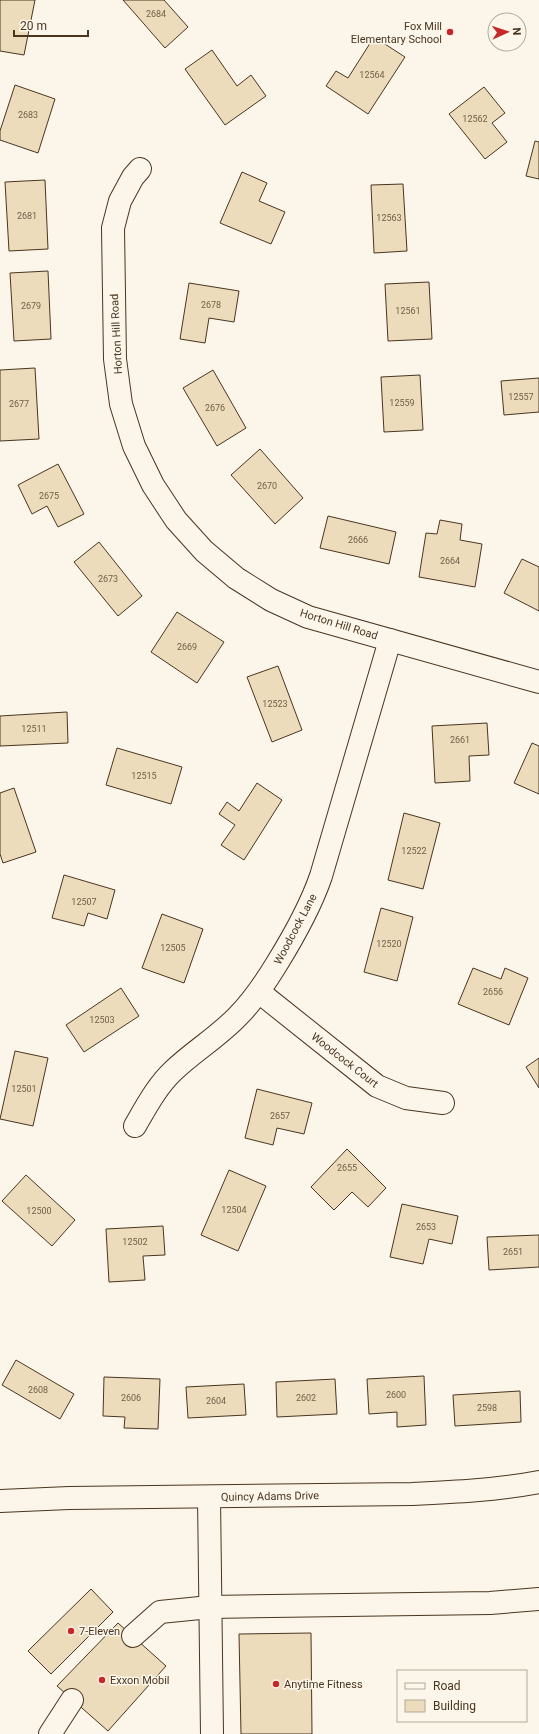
<svg xmlns="http://www.w3.org/2000/svg" width="539" height="1734" viewBox="0 0 539 1734" font-family="Roboto,sans-serif">
<style>
.building{fill:#ecdcbc;stroke:#4a3520}
.lines{fill:none;stroke-linecap:round;stroke-linejoin:round}
.minor-casing{stroke:#4a3520;stroke-width:24}
.minor{stroke:#fbf6e9;stroke-width:22}
.poi-dot{fill:#c62828;stroke:#fbf6e9;stroke-width:1.5}
.labels{text-anchor:middle;stroke-width:3;stroke-linejoin:round;paint-order:stroke}
.number-label{font-size:9px;fill:#725f47}
.poi-label{font-size:11px;fill:#4a3520;stroke:#fbf6e9;text-anchor:start}
.street-label{font-size:11px;fill:#4a3520;stroke:#fbf6e9}
</style>
<rect width="100%" height="100%" fill="#fbf6e9"/>
<g class="building">
<path d="M0,0h35l-11,55 -24,-4z"/>
<path d="M123,0h41l24,27 -23,21z"/>
<path d="M374,37l31,20 -37,57 -42,-28 10,-15 12,7z"/>
<path d="M212,50l25,36 14,-11 15,21 -41,29 -40,-56z"/>
<path d="M15,85l40,14 -17,54 -38,-13v-9z"/>
<path d="M484,87l21,26 -13,10 15,19 -22,17 -36,-45z"/>
<path d="M535,141l4,1v37l-13,-3z"/>
<path d="M242,172l25,11 -8,18 26,11 -14,32 -51,-21z"/>
<path d="M45,180l3,69 -39,2 -4,-69z"/>
<path d="M403,184l4,67 -33,2 -3,-68z"/>
<path d="M48,271l3,68 -37,2 -4,-68z"/>
<path d="M429,282l3,57 -44,2 -3,-57z"/>
<path d="M189,283l50,8 -5,31 -25,-4 -4,25 -25,-4z"/>
<path d="M35,368l4,71 -39,2v-71z"/>
<path d="M213,370l33,58 -29,18 -34,-58z"/>
<path d="M420,375l3,55 -39,2 -3,-55z"/>
<path d="M539,378v34l-35,3 -3,-34z"/>
<path d="M260,449l43,49 -28,26 -44,-49z"/>
<path d="M58,464l26,50 -26,13 -11,-21 -15,8 -14,-29z"/>
<path d="M328,516l68,16 -7,32 -69,-16z"/>
<path d="M440,520l22,4 -2,16 22,4 -7,43 -56,-10 7,-44 11,1z"/>
<path d="M99,542l43,54 -24,20 -44,-54z"/>
<path d="M522,559l17,8v44l-35,-18z"/>
<path d="M177,612l47,30 -27,41 -46,-31z"/>
<path d="M278,666l24,64 -30,12 -25,-65z"/>
<path d="M67,712l1,31 -68,3v-30z"/>
<path d="M487,723l2,32 -20,1 1,25 -35,2 -3,-57z"/>
<path d="M532,743l7,3v48l-25,-11z"/>
<path d="M117,748l65,19 -11,37 -65,-19z"/>
<path d="M257,783l25,17 -38,60 -23,-15 14,-20 -16,-11 8,-12 12,9z"/>
<path d="M14,788l22,64 -33,11 -3,-9v-61z"/>
<path d="M404,813l36,10 -17,66 -35,-9z"/>
<path d="M64,875l51,15 -8,29 -19,-6 -4,13 -32,-8z"/>
<path d="M381,908l32,9 -16,64 -33,-9z"/>
<path d="M162,914l41,15 -19,54 -42,-15z"/>
<path d="M473,968l28,11 4,-11 23,10 -19,47 -51,-21z"/>
<path d="M121,988l18,28 -55,36 -18,-27z"/>
<path d="M15,1051l33,7 -15,68 -33,-7z"/>
<path d="M539,1058v30l-13,-21z"/>
<path d="M257,1089l55,14 -8,31 -27,-6 -4,17 -28,-7z"/>
<path d="M347,1149l39,39 -18,19 -16,-15 -18,18 -23,-23z"/>
<path d="M229,1170l37,16 -28,65 -37,-16z"/>
<path d="M26,1175l49,45 -23,26 -50,-45z"/>
<path d="M402,1204l56,12 -6,28 -23,-5 -6,25 -33,-7z"/>
<path d="M163,1226l2,29 -22,1 2,24 -36,2 -3,-53z"/>
<path d="M539,1235v32l-50,3 -2,-33z"/>
<path d="M16,1360l58,34 -14,25 -58,-34z"/>
<path d="M424,1376l2,49 -29,2v-15l-28,2 -2,-35z"/>
<path d="M104,1377l56,2 -2,50 -34,-1 1,-11 -22,-1z"/>
<path d="M335,1379l2,35 -60,3 -1,-35z"/>
<path d="M244,1384l2,31 -58,3 -2,-31z"/>
<path d="M520,1391l1,31 -66,4 -2,-31z"/>
<path d="M91,1589l22,23 -62,62 -23,-23z"/>
<path d="M118,1623l48,43 -58,65 -51,-45z"/>
<path d="M311,1633l1,101h-71l-2,-100z"/>
</g>
<g class="lines">
<g class="minor-casing">
<g id="minor">
<path d="M140,169l-7,8 -13,24 -7,27 2,131 6,45 13,42 19,39 23,35 28,31 32,27 35,22 37,17 231,65"/>
<path d="M259,992l118,94 29,12 37,5"/>
<path d="M135,1126c11,-19 22,-40 38,-55 21,-20 45,-34 65,-55 15,-15 27,-33 38,-51 18,-29 34,-57 45,-89l69,-236"/>
<path d="M209,1497l3,237"/>
<path d="M0,1501l69,-3 343,-4c43,-2 85,-4 127,-12"/>
<path d="M133,1636l27,-24 50,-5 280,-4 49,-4"/>
<path d="M50,1734l22,-34"/>
</g>
</g>
<use href="#minor" class="minor"/>
</g>
<g class="poi-dot">
<circle cx="450" cy="32" r="4"/>
<circle cx="71" cy="1631" r="4"/>
<circle cx="102" cy="1680" r="4"/>
<circle cx="276" cy="1684" r="4"/>
</g>
<g class="labels">
<g class="number-label">
<text x="156" y="17">2684</text>
<text x="372" y="78">12564</text>
<text x="28" y="118">2683</text>
<text x="475" y="122">12562</text>
<text x="27" y="219">2681</text>
<text x="389" y="221">12563</text>
<text x="211" y="308">2678</text>
<text x="31" y="309">2679</text>
<text x="408" y="314">12561</text>
<text x="521" y="400">12557</text>
<text x="402" y="406">12559</text>
<text x="19" y="407">2677</text>
<text x="215" y="411">2676</text>
<text x="267" y="489">2670</text>
<text x="49" y="499">2675</text>
<text x="358" y="543">2666</text>
<text x="450" y="564">2664</text>
<text x="108" y="582">2673</text>
<text x="187" y="650">2669</text>
<text x="275" y="707">12523</text>
<text x="34" y="732">12511</text>
<text x="460" y="743">2661</text>
<text x="144" y="779">12515</text>
<text x="414" y="854">12522</text>
<text x="84" y="905">12507</text>
<text x="389" y="947">12520</text>
<text x="173" y="951">12505</text>
<text x="493" y="995">2656</text>
<text x="102" y="1023">12503</text>
<text x="24" y="1092">12501</text>
<text x="280" y="1119">2657</text>
<text x="347" y="1171">2655</text>
<text x="234" y="1213">12504</text>
<text x="39" y="1214">12500</text>
<text x="426" y="1230">2653</text>
<text x="135" y="1245">12502</text>
<text x="513" y="1255">2651</text>
<text x="38" y="1393">2608</text>
<text x="396" y="1398">2600</text>
<text x="131" y="1401">2606</text>
<text x="306" y="1401">2602</text>
<text x="216" y="1404">2604</text>
<text x="487" y="1411">2598</text>
</g>
<g class="poi-label">
<text x="442" y="30" text-anchor="end">Fox Mill<tspan x="442" dy="13">Elementary School</tspan></text>
<text x="79" y="1635">7-Eleven</text>
<text x="110" y="1684">Exxon Mobil</text>
<text x="284" y="1688">Anytime Fitness</text>
</g>
<g class="street-label">
<text transform="translate(116 334) rotate(-93)" y="4">Horton Hill Road</text>
<text transform="translate(339 624) rotate(17)" y="4">Horton Hill Road</text>
<text transform="translate(295 929) rotate(-62)" y="4">Woodcock Lane</text>
<text transform="translate(345 1060) rotate(38)" y="4">Woodcock Court</text>
<text transform="translate(270 1496) rotate(-1)" y="4">Quincy Adams Drive</text>
</g>
</g>
<rect x="397" y="1670" width="130" height="52" fill="#fbf6e9" stroke="#b4a999"/>
<rect x="405" y="1683" width="20" height="6" fill="#fbf6e9" stroke="#b4a999"/>
<text x="433" y="1690" font-size="12" fill="#4a3520">Road</text>
<rect x="405" y="1700" width="20" height="12" fill="#ecdcbc" stroke="#b4a999"/>
<text x="433" y="1710" font-size="12" fill="#4a3520">Building</text>
<g transform="translate(507 32) rotate(87)"><circle r="19" fill="#fbf6e9" stroke="#b4a999"/>
<path d="M0-3L7 15L0 10L-7 15Z" fill="#c62828"/>
<text y="-6" font-size="11" font-weight="bold" text-anchor="middle" fill="#4a3520">N</text>
</g>
<path d="M14 30v6h74v-6" fill="none" stroke="#4a3520" stroke-width="2"/>
<text x="20" y="30" font-size="12" fill="#4a3520" stroke="#fbf6e9" stroke-width="3" paint-order="stroke">20 m</text>
</svg>
